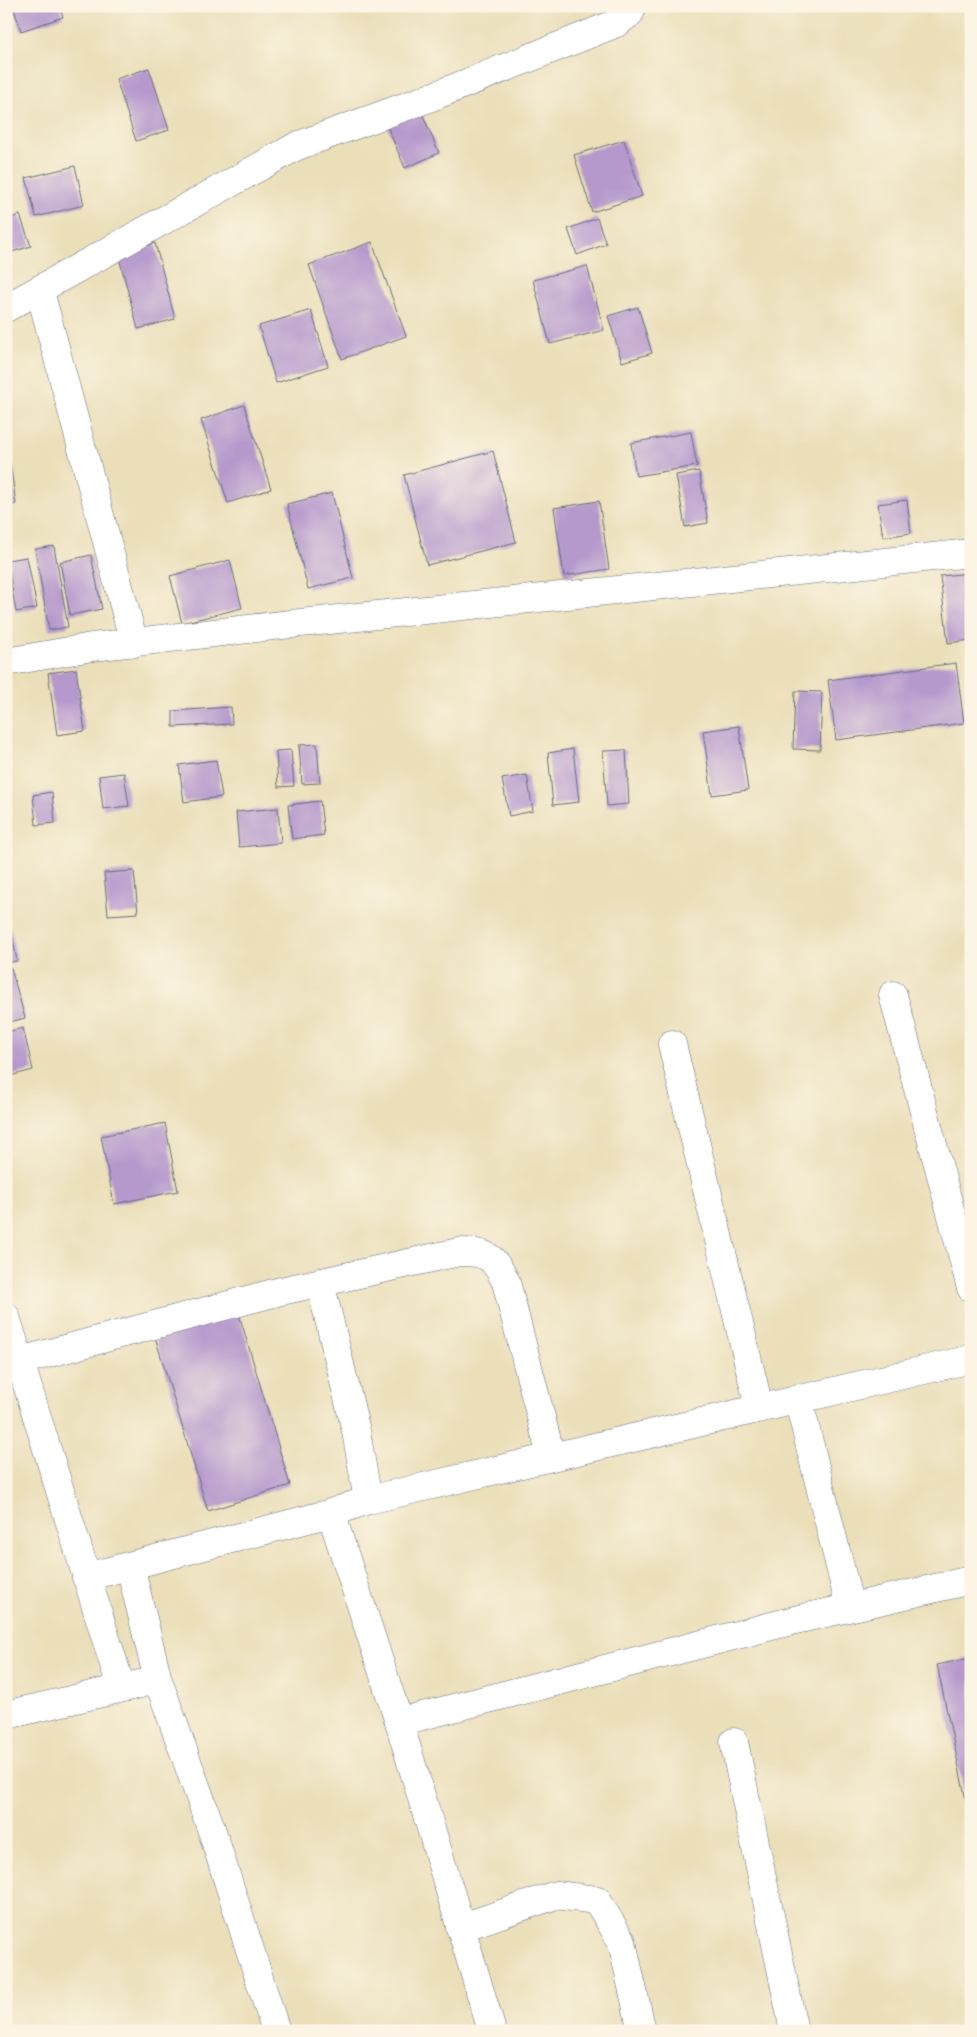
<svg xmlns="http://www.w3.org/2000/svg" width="977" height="2037" viewBox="0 0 977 2037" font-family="'Patrick Hand',sans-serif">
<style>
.building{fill:#b599cc}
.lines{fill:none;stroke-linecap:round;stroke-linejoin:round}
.minor-casing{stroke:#646d7e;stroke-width:29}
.tertiary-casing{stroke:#646d7e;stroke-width:29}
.minor{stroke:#fff;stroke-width:28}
.tertiary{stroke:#fff;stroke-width:28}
</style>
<rect width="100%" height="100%" fill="#fcf5e5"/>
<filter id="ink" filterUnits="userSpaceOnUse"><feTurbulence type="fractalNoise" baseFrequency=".02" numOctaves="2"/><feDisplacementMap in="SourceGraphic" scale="10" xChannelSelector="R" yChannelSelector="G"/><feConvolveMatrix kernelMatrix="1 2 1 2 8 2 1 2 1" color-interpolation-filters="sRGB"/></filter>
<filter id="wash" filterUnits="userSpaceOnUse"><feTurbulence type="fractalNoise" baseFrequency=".0096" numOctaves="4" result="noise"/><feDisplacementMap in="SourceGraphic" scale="20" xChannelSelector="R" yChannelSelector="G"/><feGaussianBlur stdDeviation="1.12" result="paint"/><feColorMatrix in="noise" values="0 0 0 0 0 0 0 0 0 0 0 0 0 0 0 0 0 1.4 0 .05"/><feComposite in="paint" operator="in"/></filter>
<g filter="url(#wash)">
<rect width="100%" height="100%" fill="#ebdfba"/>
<g id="blocks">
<g class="building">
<path d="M13,6h46l4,11 -42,14z"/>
<path d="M149,68l20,62 -33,11 -20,-62z"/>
<path d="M418,104l21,49 -34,15 -21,-49z"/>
<path d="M624,140l18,56 -50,16 -18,-57z"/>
<path d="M75,166l9,39 -48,12 -10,-39z"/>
<path d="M20,215l11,31 -25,8v-35z"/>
<path d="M597,218l9,26 -29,11 -9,-26z"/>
<path d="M372,242l34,94 -64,23 -33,-94z"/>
<path d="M155,243l20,76 -37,10 -20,-75z"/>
<path d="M587,266l17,64 -54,14 -17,-64z"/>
<path d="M638,307l14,46 -30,9 -14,-46z"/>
<path d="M311,310l17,56 -52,17 -17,-57z"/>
<path d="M244,405l27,84 -43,14 -27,-83z"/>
<path d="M691,432l6,34 -61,10 -5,-33z"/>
<path d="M493,451l23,91 -89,23 -23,-90z"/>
<path d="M6,462h4l6,42 -10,2z"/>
<path d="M699,471l9,52 -23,4 -9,-52z"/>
<path d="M332,493l21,85 -45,11 -21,-85z"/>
<path d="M907,500l4,33 -28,4 -5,-33z"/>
<path d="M599,501l10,68 -45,7 -10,-68z"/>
<path d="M54,546l14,81 -19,3 -14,-81z"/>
<path d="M91,555l11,54 -32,6 -10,-53z"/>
<path d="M27,557l10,51 -21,4 -9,-52z"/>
<path d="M230,560l12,48 -60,15 -12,-47z"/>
<path d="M971,573v67l-23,3 -8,-67z"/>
<path d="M956,663l8,60 -128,17 -8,-60z"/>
<path d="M76,669l9,62 -28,4 -9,-62z"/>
<path d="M795,691l27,1 -2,58 -27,-1z"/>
<path d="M231,707l1,17 -59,3v-16z"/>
<path d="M739,726l9,64 -36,5 -9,-64z"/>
<path d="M317,744l3,39 -18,1 -3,-39z"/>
<path d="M573,749l6,53 -26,3 -5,-52z"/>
<path d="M291,750l3,36 -16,1 -2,-36z"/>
<path d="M626,750l3,54 -22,2 -4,-55z"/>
<path d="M216,760l6,37 -38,5 -5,-37z"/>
<path d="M124,773l5,33 -26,3 -4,-33z"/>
<path d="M527,775l6,36 -24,5 -7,-37z"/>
<path d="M52,792l3,31 -19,2 -3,-30z"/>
<path d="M320,801l4,34 -32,4 -4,-34z"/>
<path d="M278,808l3,35 -42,4 -3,-35z"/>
<path d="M134,871l4,42 -30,2 -4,-42z"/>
<path d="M11,929l6,32 -11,2v-33z"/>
<path d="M11,968l14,50 -19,5v-53z"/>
<path d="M23,1028l10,42 -27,7v-45z"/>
<path d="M165,1123l13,68 -64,13 -13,-68z"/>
<path d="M238,1311l52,174 -82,26 -53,-174z"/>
<path d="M971,1658v161h-1l-33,-154z"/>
</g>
</g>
</g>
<g filter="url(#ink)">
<use href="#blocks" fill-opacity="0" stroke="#646d7e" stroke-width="1"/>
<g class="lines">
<g class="minor-casing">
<g id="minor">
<path d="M40,291l94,352"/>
<path d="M6,308l291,-162 132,-48 188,-75 13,-10 2,-7"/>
<path d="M893,995l78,293"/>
<path d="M672,1044l87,363"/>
<path d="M320,1282l36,149 12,69"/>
<path d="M6,1317l115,370"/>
<path d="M20,1361l261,-70 178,-39c29,0 34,4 47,30l45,174"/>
<path d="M798,1398l52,209"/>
<path d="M331,1513l68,209 93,309"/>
<path d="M130,1566l28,114 54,151 64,200"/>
<path d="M86,1577l245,-64 37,-13 603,-141"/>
<path d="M6,1715l134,-31"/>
<path d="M399,1722l396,-102 176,-40"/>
<path d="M734,1742l60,289"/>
<path d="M460,1928l96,-33 41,5 25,42 20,89"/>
</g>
</g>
<g class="tertiary-casing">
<path id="tertiary" d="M6,662l86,-15 199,-23 680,-71"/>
</g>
<use href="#minor" class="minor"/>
<use href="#tertiary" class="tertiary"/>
</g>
</g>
<rect width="977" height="2037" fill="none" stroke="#fcf5e5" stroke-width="25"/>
</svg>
